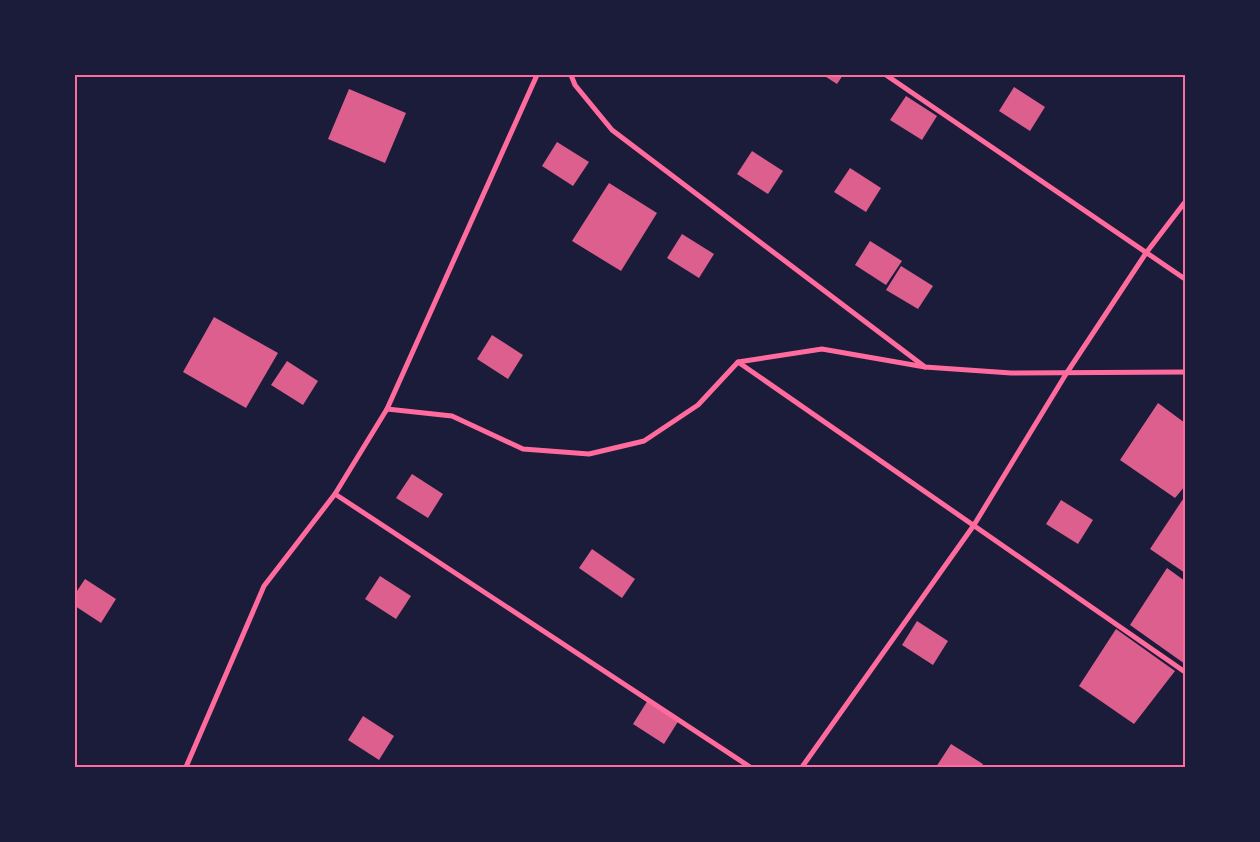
<svg xmlns="http://www.w3.org/2000/svg" width="1260" height="842" viewBox="0 0 1260 842" font-family="Bitter,serif">
<style>
.building{fill:#dd5f8e}
.lines{fill:none;stroke-linecap:round;stroke-linejoin:round}
.minor{stroke:#ff6b9d;stroke-width:5}
.neatline{fill:none;stroke:#ff6b9d;stroke-width:2}
</style>
<rect width="100%" height="100%" fill="#1b1b3a"/>
<g class="building">
<path d="M823,75h20l-6,9z"/>
<path d="M1014,87l31,20 -15,24 -31,-20z"/>
<path d="M349,89l57,24 -21,50 -57,-24z"/>
<path d="M906,96l31,20 -15,24 -32,-20z"/>
<path d="M557,142l32,20 -16,24 -31,-20z"/>
<path d="M752,151l31,20 -15,23 -31,-20z"/>
<path d="M850,168l31,20 -15,24 -32,-20z"/>
<path d="M609,183l48,30 -36,58 -49,-30z"/>
<path d="M682,234l32,20 -15,24 -32,-20z"/>
<path d="M870,241l32,20 -16,24 -31,-20z"/>
<path d="M901,266l32,20 -15,23 -32,-19z"/>
<path d="M214,317l64,36 -32,55 -63,-36z"/>
<path d="M492,335l31,20 -15,24 -31,-20z"/>
<path d="M287,361l31,20 -15,24 -32,-20z"/>
<path d="M1158,403l27,20v63l-10,12 -55,-38z"/>
<path d="M412,474l31,20 -15,24 -32,-20z"/>
<path d="M1185,496v77l-35,-24z"/>
<path d="M1061,500l32,20 -15,24 -32,-20z"/>
<path d="M592,549l43,30 -13,19 -43,-30z"/>
<path d="M1167,568l18,13v83l-55,-39z"/>
<path d="M380,576l31,20 -15,23 -31,-20z"/>
<path d="M85,579l31,20 -15,24 -26,-17v-12z"/>
<path d="M917,621l31,20 -15,24 -31,-20z"/>
<path d="M1116,629l59,42 -41,53 -55,-38z"/>
<path d="M648,700l31,20 -15,24 -31,-20z"/>
<path d="M363,716l31,20 -15,24 -31,-20z"/>
<path d="M951,744l32,20 -2,3h-45z"/>
</g>
<g class="lines">
<g class="minor">
<path d="M571,75l4,10 37,45 313,237"/>
<path d="M886,75l299,204"/>
<path d="M738,362l84,-13 103,18 86,6 174,-1"/>
<path d="M387,409l65,7 71,33 66,5 55,-13 54,-36 40,-43 447,310"/>
<path d="M335,494l415,273"/>
<path d="M186,767l78,-181 71,-92 52,-85 150,-334"/>
<path d="M802,767l172,-242 92,-151 80,-121 39,-51"/>
</g>
</g>
<rect width="1260" height="842" fill="none" stroke="#1b1b3a" stroke-width="152"/>
<rect x="76" y="76" width="1108" height="690" class="neatline"/>
</svg>
